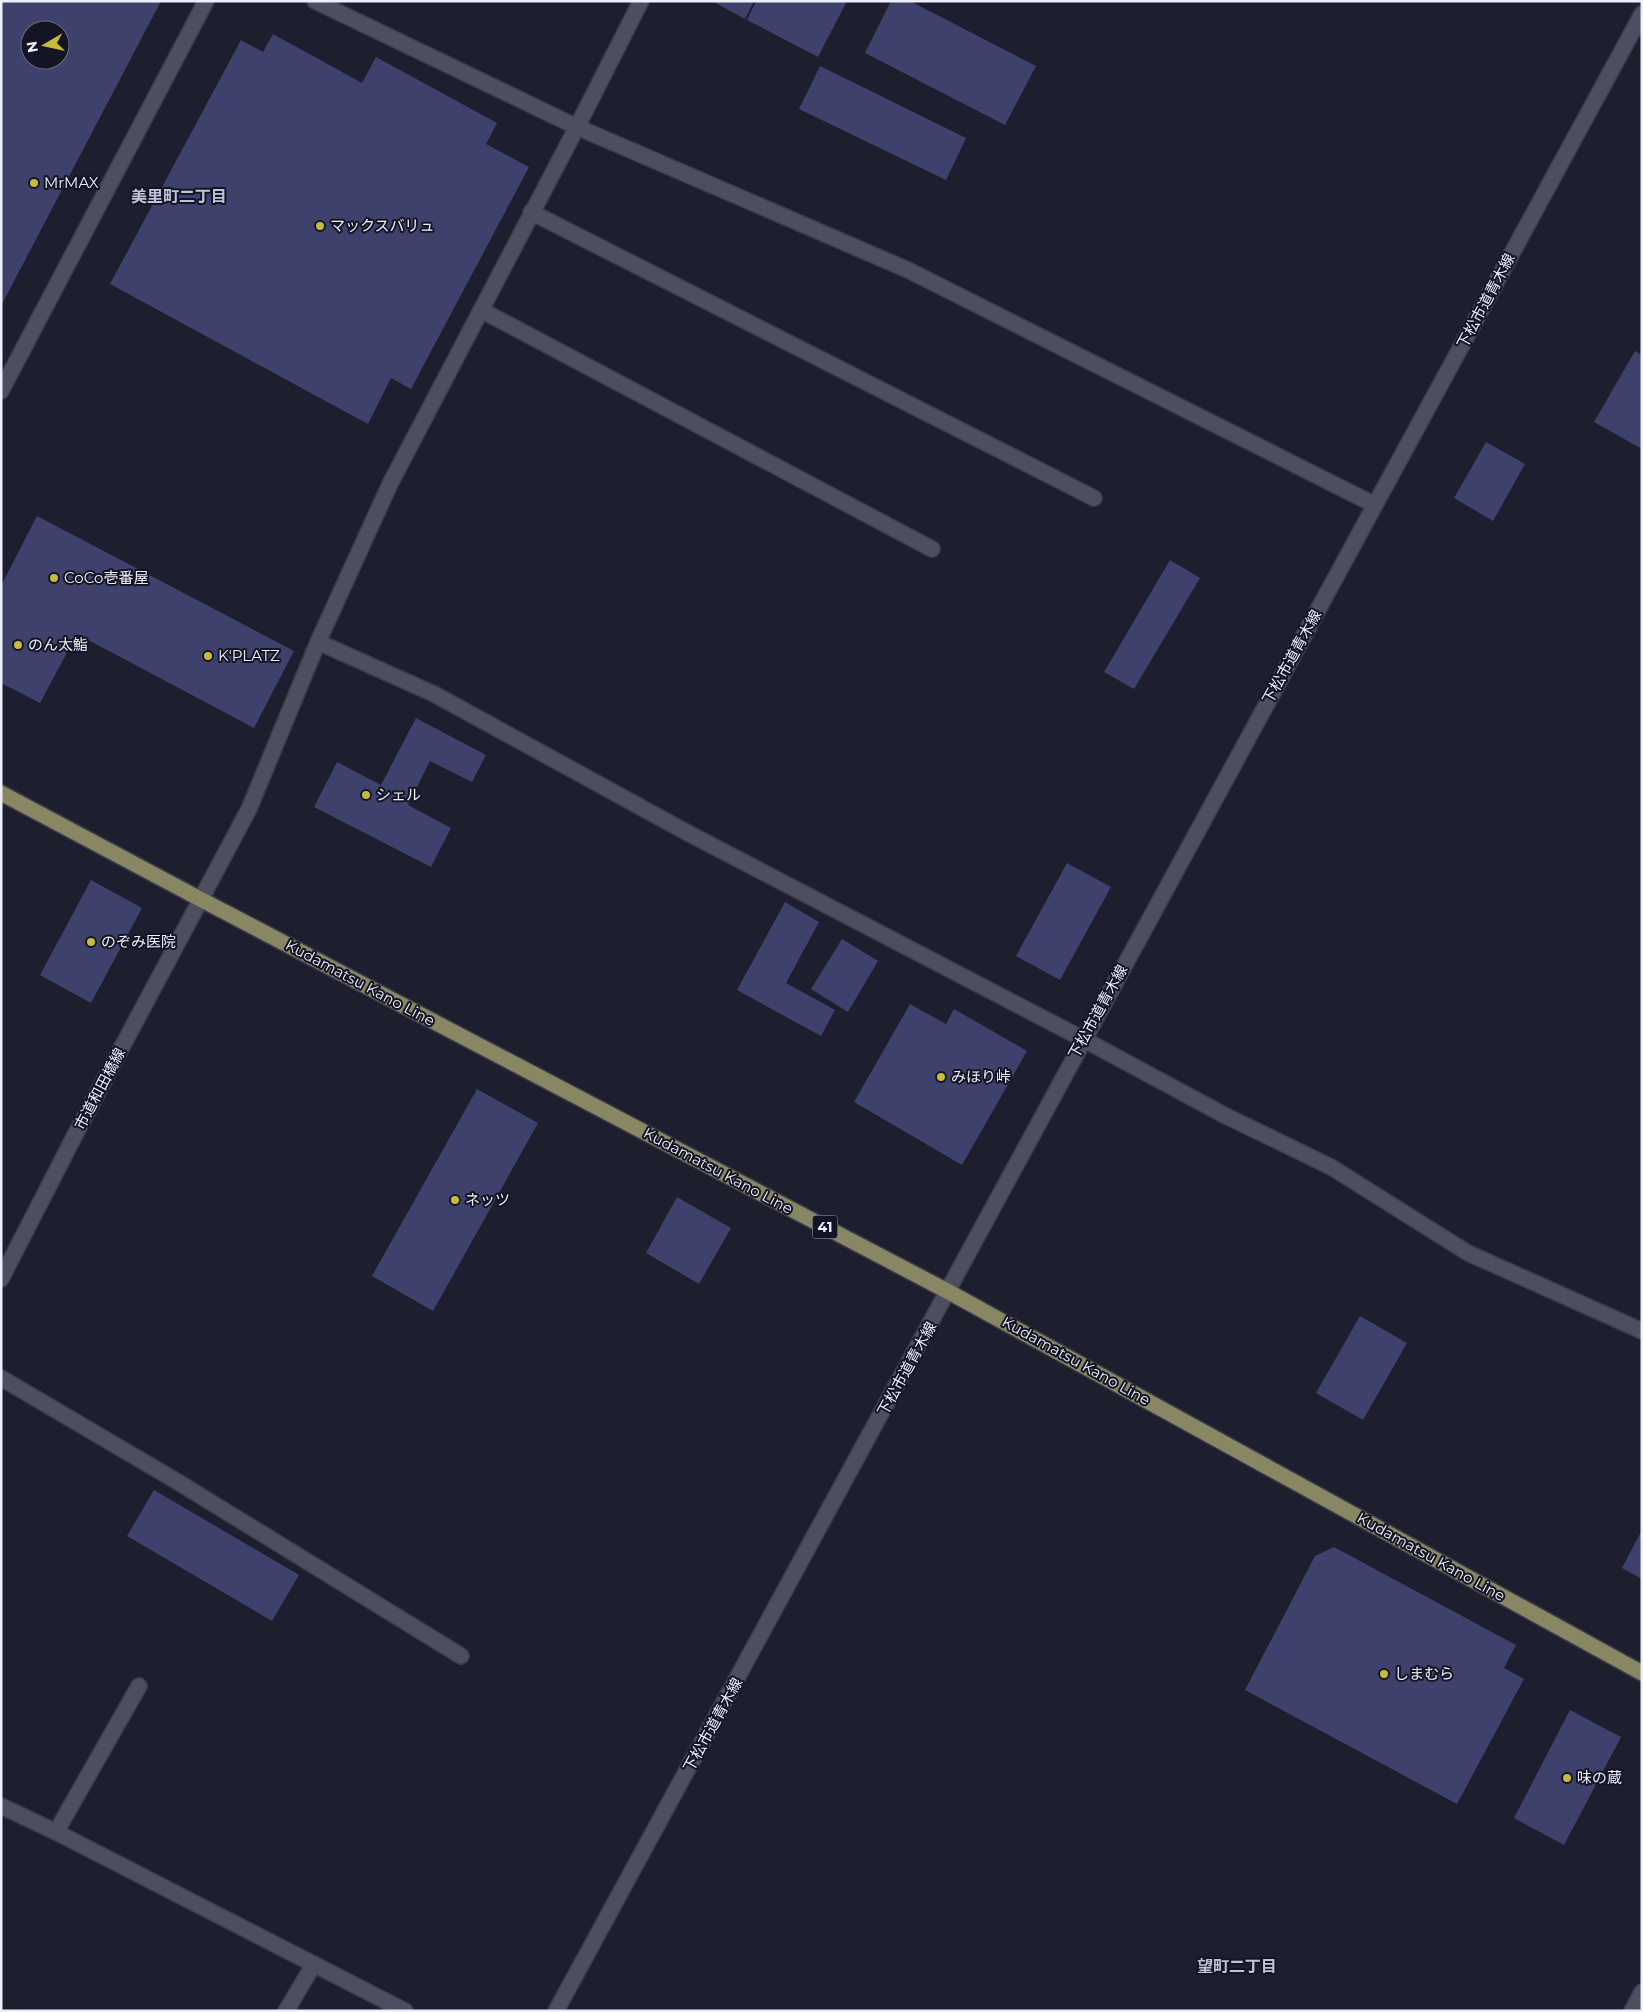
<svg xmlns="http://www.w3.org/2000/svg" width="1643" height="2012" viewBox="0 0 1643 2012" font-family="Montserrat,'Noto Sans JP',sans-serif">
<style>
.building{fill:#3e416b;fill-rule:evenodd}
.lines{fill:none;stroke-linecap:round;stroke-linejoin:round}
.lane-casing{stroke:#3a3b48;stroke-width:18}
.street-casing{stroke:#3a3b48;stroke-width:18}
.secondary-casing{stroke:#3a3b48;stroke-width:18}
.primary-casing{stroke:#3a3b48;stroke-width:18}
.lane{stroke:#4d4f61;stroke-width:15}
.street{stroke:#4d4f61;stroke-width:15}
.secondary{stroke:#4d4f61;stroke-width:15}
.primary{stroke:#888663;stroke-width:15}
.poi-dot{fill:#c6bc3c;stroke:#141524;stroke-width:2}
.labels{text-anchor:middle;stroke-width:4;stroke-linejoin:round;paint-order:stroke}
.shield{fill:#141524;stroke:#acaeba;stroke-width:1}
.shield-label{font-size:14px;font-weight:bold;fill:#edeffa}
.poi-label{font-size:15px;fill:#edeffa;stroke:#141524;text-anchor:start}
.street-label{font-size:15px;fill:#edeffa;stroke:#141524}
.neighbourhood-label{font-size:16px;font-weight:bold;fill:#c0c2d8;stroke:#141524}
</style>
<rect width="100%" height="100%" fill="#1d1f2e"/>
<g class="building">
<path d="M1,1h160l-160,305zM30,30h30v30h-30z"/>
<path d="M712,1h42l-9,18z"/>
<path d="M756,1h91l-29,56 -71,-37z"/>
<path d="M891,1h19l126,65 -31,59 -140,-72z"/>
<path d="M273,34l89,49 14,-26 121,66 -11,21 43,23 -118,222 -20,-11 -23,46 -258,-140 131,-244 22,12z"/>
<path d="M820,66l146,72 -20,42 -147,-71z"/>
<path d="M1635,351l7,4v94l-48,-27z"/>
<path d="M1486,442l39,22 -32,57 -39,-23z"/>
<path d="M37,516l257,135 -40,77 -177,-94 -37,69 -39,-20v-97z"/>
<path d="M1170,560l30,18 -66,111 -30,-17z"/>
<path d="M416,718l70,37 -14,27 -42,-21 -22,44 43,23 -20,39 -117,-60 23,-45 44,23z"/>
<path d="M1067,863l44,24 -51,93 -44,-24z"/>
<path d="M91,880l51,28 -51,95 -51,-28z"/>
<path d="M785,902l34,20 -33,61 49,27 -14,26 -84,-46z"/>
<path d="M842,939l36,22 -30,51 -37,-23z"/>
<path d="M910,1004l36,20 8,-15 73,42 -65,114 -108,-63z"/>
<path d="M477,1089l61,34 -105,188 -61,-35z"/>
<path d="M677,1197l54,31 -32,56 -53,-31z"/>
<path d="M1360,1316l47,27 -44,77 -47,-27z"/>
<path d="M154,1490l145,85 -27,46 -145,-85z"/>
<path d="M1642,1530v49l-20,-11z"/>
<path d="M1334,1547l182,98 -12,23 20,11 -67,125 -212,-114 70,-134z"/>
<path d="M1570,1710l51,27 -57,108 -50,-27z"/>
</g>
<g class="lines">
<g class="lane-casing">
<path id="lane" d="M1,391l205,-390"/>
</g>
<g class="street-casing">
<g id="street">
<path d="M315,1l262,126 331,143 467,235"/>
<path d="M531,212l563,286"/>
<path d="M481,310l451,239"/>
<path d="M318,642l116,52 252,138 397,207 141,76 107,52 137,86 174,78"/>
<path d="M1,1279l74,-144 174,-326 69,-167 72,-158 187,-357 64,-126"/>
<path d="M1,1378l177,104 283,174"/>
<path d="M1,1806l55,26 349,179"/>
<path d="M56,1832l83,-146"/>
<path d="M286,2011l28,-47"/>
<path d="M1632,2011l10,-19"/>
</g>
</g>
<g class="secondary-casing">
<path id="secondary" d="M556,2011l1086,-1997"/>
</g>
<g class="primary-casing">
<path id="primary" d="M1,793l201,107 747,392 693,381"/>
</g>
<use href="#lane" class="lane"/>
<use href="#street" class="street"/>
<use href="#secondary" class="secondary"/>
<use href="#primary" class="primary"/>
</g>
<g class="poi-dot">
<circle cx="34" cy="183" r="5"/>
<circle cx="320" cy="226" r="5"/>
<circle cx="54" cy="578" r="5"/>
<circle cx="18" cy="645" r="5"/>
<circle cx="208" cy="656" r="5"/>
<circle cx="366" cy="795" r="5"/>
<circle cx="91" cy="942" r="5"/>
<circle cx="941" cy="1077" r="5"/>
<circle cx="455" cy="1200" r="5"/>
<circle cx="1384" cy="1674" r="5"/>
<circle cx="1567" cy="1778" r="5"/>
</g>
<g class="labels">
<rect class="shield" x="812.5" y="1215.5" width="25" height="23" rx="4"/>
<g class="shield-label">
<text x="825" y="1232">41</text>
</g>
<g class="poi-label">
<text x="44" y="188">MrMAX</text>
<text x="330" y="231">マックスバリュ</text>
<text x="64" y="583">CoCo壱番屋</text>
<text x="28" y="650">のん太鮨</text>
<text x="218" y="661">K'PLATZ</text>
<text x="376" y="800">シェル</text>
<text x="101" y="947">のぞみ医院</text>
<text x="951" y="1082">みほり峠</text>
<text x="465" y="1205">ネッツ</text>
<text x="1394" y="1679">しまむら</text>
<text x="1577" y="1783">味の蔵</text>
</g>
<g class="street-label">
<text transform="translate(1486 301) rotate(-62)" y="5">下松市道青木線</text>
<text transform="translate(1292 657) rotate(-61)" y="5">下松市道青木線</text>
<text transform="translate(360 983) rotate(28)" y="5">Kudamatsu Kano Line</text>
<text transform="translate(1098 1012) rotate(-61)" y="5">下松市道青木線</text>
<text transform="translate(100 1089) rotate(-62)" y="5">市道和田橋線</text>
<text transform="translate(718 1171) rotate(28)" y="5">Kudamatsu Kano Line</text>
<text transform="translate(1076 1361) rotate(29)" y="5">Kudamatsu Kano Line</text>
<text transform="translate(907 1369) rotate(-61)" y="5">下松市道青木線</text>
<text transform="translate(1431 1557) rotate(29)" y="5">Kudamatsu Kano Line</text>
<text transform="translate(713 1725) rotate(-61)" y="5">下松市道青木線</text>
</g>
<g class="neighbourhood-label">
<text x="179" y="202">美里町二丁目</text>
<text x="1237" y="1972">望町二丁目</text>
</g>
</g>
<rect width="1643" height="2012" fill="none" stroke="#edeffa" stroke-width="5"/>
<g transform="translate(45 45) rotate(261)"><circle r="24" fill="#141524" stroke="#6b6c7a"/>
<path d="M0-4L9 19L0 12L-9 19Z" fill="#c6bc3c"/>
<text y="-8" font-size="14" font-weight="bold" text-anchor="middle" fill="#edeffa">N</text>
</g>
</svg>
